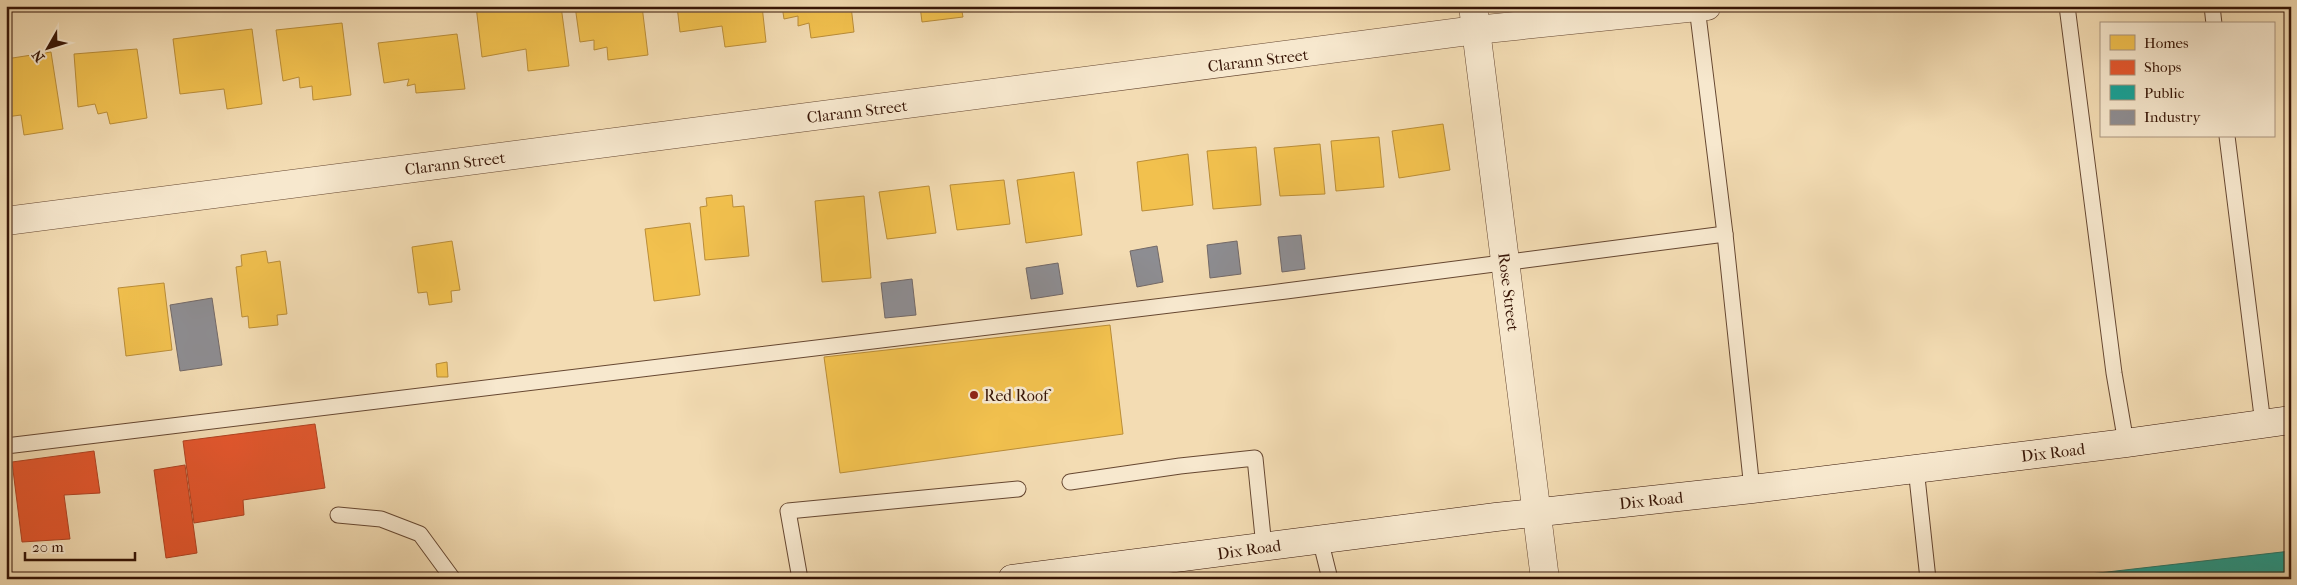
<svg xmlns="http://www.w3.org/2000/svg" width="2297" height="585" viewBox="0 0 2297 585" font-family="'IM FELL French Canon',serif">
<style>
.homes{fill:#f2c14e;stroke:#ba8d38}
.shops{fill:#e4572e;stroke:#b04322}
.public{fill:#17a398;stroke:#21786c}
.industry{fill:#8d8d92;stroke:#736968}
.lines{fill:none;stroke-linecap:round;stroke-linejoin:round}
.lane-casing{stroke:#664731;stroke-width:17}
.street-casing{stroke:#664731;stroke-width:29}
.secondary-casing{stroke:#371506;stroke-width:29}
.lane{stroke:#f7e8ce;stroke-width:15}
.street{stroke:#f7e8ce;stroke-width:28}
.secondary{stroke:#f7e8ce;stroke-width:28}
.poi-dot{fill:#8f2418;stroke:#f7e8ce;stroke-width:2}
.labels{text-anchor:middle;stroke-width:5;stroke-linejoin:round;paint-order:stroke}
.street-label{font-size:16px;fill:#371506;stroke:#f7e8ce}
.poi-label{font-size:16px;fill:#371506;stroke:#f7e8ce;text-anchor:start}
</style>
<rect width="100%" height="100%" fill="#f3dcb3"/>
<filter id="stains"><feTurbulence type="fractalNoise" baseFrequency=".004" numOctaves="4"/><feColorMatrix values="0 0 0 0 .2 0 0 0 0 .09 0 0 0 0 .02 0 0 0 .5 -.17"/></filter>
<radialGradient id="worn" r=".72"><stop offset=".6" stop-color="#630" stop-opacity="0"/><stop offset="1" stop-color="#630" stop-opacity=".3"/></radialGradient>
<g class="homes">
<path d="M476,6h85l8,60 -41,5 -2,-22 -44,8z"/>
<path d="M575,6h67l6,49 -40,5 -1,-13 -13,3v-10l-14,2z"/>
<path d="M677,6h85l4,36 -41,5 -3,-21 -42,6z"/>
<path d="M782,6h69l3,26 -43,6 -2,-15 -11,3v-10l-14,3z"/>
<path d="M920,6h41l2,11 -41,5z"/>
<path d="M1009,6h37v2l-36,4z"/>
<path d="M342,23l9,72 -38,5 -1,-14 -12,2 -1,-11 -16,4 -7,-51z"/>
<path d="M252,29l10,75 -35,5 -3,-20 -44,5 -7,-55z"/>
<path d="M457,34l8,55 -49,4 -1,-9 -8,2 2,-7 -25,4 -6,-40z"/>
<path d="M137,49l10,69 -37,6 -3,-12 -9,2 -3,-10 -17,3 -4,-53z"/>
<path d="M51,52l12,77 -39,6 -3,-20 -15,2v-58z"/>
<path d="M1443,124l7,46 -51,8 -7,-47z"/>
<path d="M1379,137l5,50 -48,4 -5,-50z"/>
<path d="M1320,144l5,50 -45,2 -6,-48z"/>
<path d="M1256,147l5,58 -48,4 -6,-58z"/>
<path d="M1188,154l5,51 -51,6 -5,-49z"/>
<path d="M1074,172l8,63 -56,8 -9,-63z"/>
<path d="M1004,180l6,44 -53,6 -7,-45z"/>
<path d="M929,186l7,47 -49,6 -8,-47z"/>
<path d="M732,195l1,12 11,-1 5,50 -44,4 -5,-53 7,-1 -1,-8z"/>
<path d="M864,196l7,82 -49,4 -7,-81z"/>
<path d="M690,223l10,72 -46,6 -9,-72z"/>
<path d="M452,241l8,49 -9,1 1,11 -23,3 -2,-13 -9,1 -6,-46z"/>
<path d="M266,251l2,12 12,-2 7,53 -10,1 1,10 -29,3 -1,-12 -6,1 -6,-50 6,-1 -1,-11z"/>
<path d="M164,283l8,67 -46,6 -8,-68z"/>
<path d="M1110,325l13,109 -283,39 -16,-116z"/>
<path d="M447,362l1,15h-11l-1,-13z"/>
</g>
<g class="shops">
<path d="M315,424l10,64 -82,12 1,15 -50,8 -11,-82z"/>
<path d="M94,451l6,42 -36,2 6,44 -48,3 -10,-80z"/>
<path d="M185,465l12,88 -31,5 -12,-88z"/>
</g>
<path class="public" d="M2291,551v28h-245z"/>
<g class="industry">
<path d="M1301,235l4,34 -23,3 -4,-35z"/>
<path d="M1237,241l4,33 -31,4 -3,-33z"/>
<path d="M1157,246l6,36 -26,5 -7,-36z"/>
<path d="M1058,263l5,31 -32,5 -5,-31z"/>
<path d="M912,279l4,36 -31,3 -4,-35z"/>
<path d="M212,298l10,67 -42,6 -10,-66z"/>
</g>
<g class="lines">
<g class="lane-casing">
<g id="lane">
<path d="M2067,6l47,367 12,70"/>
<path d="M2212,6l2,18"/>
<path d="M1697,7l28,227 27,255"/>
<path d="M2227,136l36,288"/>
<path d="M6,446l1280,-155 439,-57"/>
<path d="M1916,468l12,111"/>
<path d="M1070,482l110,-16 75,-8 9,89"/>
<path d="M338,515l43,4 39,15 33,45"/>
<path d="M1320,539l10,40"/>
<path d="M800,579l-12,-68 230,-22"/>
</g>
</g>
<g class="street-casing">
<g id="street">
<path d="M1473,6l72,573"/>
<path d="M6,221l1470,-191 231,-24"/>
</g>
</g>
<g class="secondary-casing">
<path id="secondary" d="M1012,579l484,-62 256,-28 374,-46 165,-23"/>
</g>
<use href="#lane" class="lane"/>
<use href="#street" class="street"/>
<use href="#secondary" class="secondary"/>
</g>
<circle class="poi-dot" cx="974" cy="395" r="5"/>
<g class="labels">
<g class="street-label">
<text transform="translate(1258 60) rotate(-7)" y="6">Clarann Street</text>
<text transform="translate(857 111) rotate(-7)" y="6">Clarann Street</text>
<text transform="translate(455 163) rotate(-7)" y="6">Clarann Street</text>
<text transform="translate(1509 292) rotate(83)" y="6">Rose Street</text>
<text transform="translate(2053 452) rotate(-7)" y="6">Dix Road</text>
<text transform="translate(1651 500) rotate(-6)" y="6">Dix Road</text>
<text transform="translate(1249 549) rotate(-8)" y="6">Dix Road</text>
</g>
<g class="poi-label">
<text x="984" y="401">Red Roof</text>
</g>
</g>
<rect width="2297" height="585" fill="none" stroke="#f3dcb3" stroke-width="25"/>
<rect x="8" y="8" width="2282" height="570" fill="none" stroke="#371506" stroke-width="2.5"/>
<rect x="12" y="12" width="2272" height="560" fill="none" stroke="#371506"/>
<rect x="2100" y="22" width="175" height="115" fill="#f7e8ce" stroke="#aa947e"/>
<rect x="2110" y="35" width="25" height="15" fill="#f2c14e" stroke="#aa947e"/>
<text x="2144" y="48" font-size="15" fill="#371506">Homes</text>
<rect x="2110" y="60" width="25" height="15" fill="#e4572e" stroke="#aa947e"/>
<text x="2144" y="72" font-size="15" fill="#371506">Shops</text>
<rect x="2110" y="85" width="25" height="15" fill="#17a398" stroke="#aa947e"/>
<text x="2144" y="98" font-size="15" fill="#371506">Public</text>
<rect x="2110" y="110" width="25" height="15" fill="#8d8d92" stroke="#aa947e"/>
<text x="2144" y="122" font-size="15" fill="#371506">Industry</text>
<g transform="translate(48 48) rotate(231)" stroke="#f7e8ce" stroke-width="4" paint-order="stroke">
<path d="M0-4L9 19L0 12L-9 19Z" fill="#371506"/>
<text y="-8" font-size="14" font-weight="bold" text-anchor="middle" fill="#371506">N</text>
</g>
<path d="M25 552v8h110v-8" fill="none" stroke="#371506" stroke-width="2.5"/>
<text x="32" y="552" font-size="15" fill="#371506" stroke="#f7e8ce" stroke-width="4" paint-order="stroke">20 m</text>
<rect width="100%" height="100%" filter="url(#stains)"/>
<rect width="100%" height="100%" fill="url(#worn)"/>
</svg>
